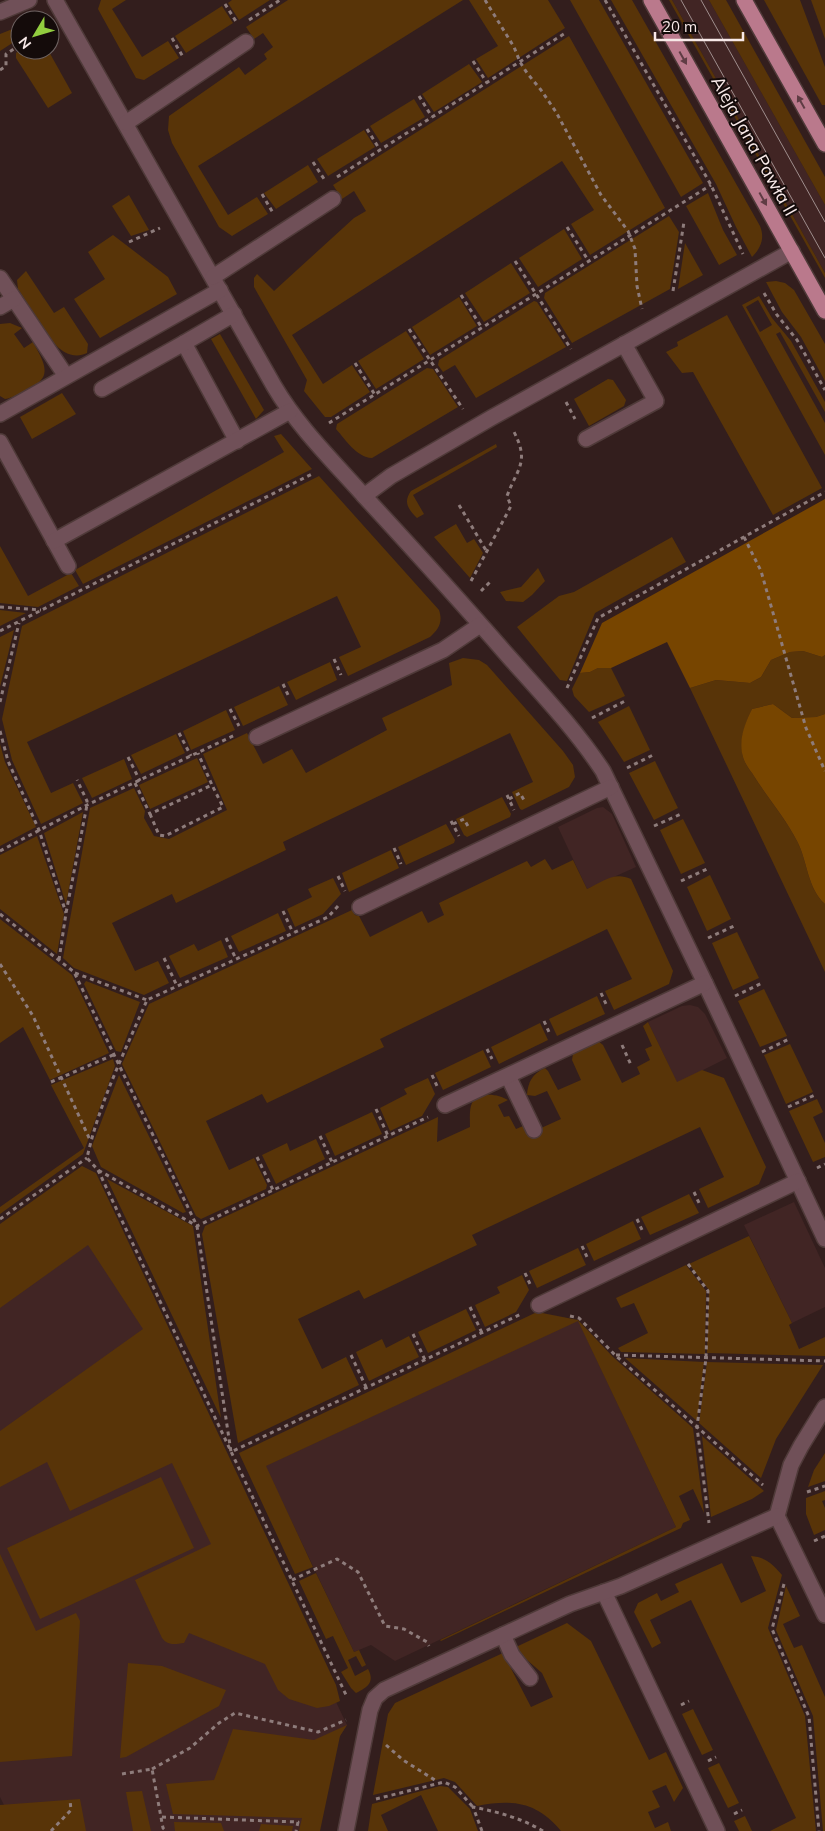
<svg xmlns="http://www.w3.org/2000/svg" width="825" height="1831" viewBox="0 0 825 1831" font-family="Mulish,sans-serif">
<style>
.built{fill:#412524}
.green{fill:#583408;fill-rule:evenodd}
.forest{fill:#774500}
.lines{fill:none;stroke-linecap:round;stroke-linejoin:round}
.minor-casing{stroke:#4f3a39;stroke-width:18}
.major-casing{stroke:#4f3a39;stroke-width:18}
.path{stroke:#8e7c7b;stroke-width:3;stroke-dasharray:4 4;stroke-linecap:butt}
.minor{stroke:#705058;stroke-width:15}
.major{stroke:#ba798c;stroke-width:15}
.tram{stroke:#9f8e8d;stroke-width:1}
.oneway{fill:#5f3c44}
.labels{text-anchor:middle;stroke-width:4;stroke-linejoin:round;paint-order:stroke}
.street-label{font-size:18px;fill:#f8e9e8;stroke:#140b0a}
</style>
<rect width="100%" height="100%" fill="#331e1d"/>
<g class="built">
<path d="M672,0h37l116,205v68z"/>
<path d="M603,807l9,7 24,53 -49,22 -29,-62 39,-19z"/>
<path d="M690,1005l8,2 7,7 22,44 -50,25 -29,-61 34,-16z"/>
<path d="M84,1173l263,552 -16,25 -18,81h-310l1,-26 -4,-8v-565z"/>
<path d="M794,1202l31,66v39l-33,16 -48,-98z"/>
<path d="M578,1320l98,207 -281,134 -24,-16 -17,7 -89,-186z"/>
</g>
<g class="green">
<path d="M101,0h25l-14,9 30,48 26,-16 11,17 -35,22 -8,-2 -38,-69z"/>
<path d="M232,0h38l-31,20 -11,-17z"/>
<path d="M288,0h175l-265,166 30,49 29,-18 11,17 -36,22 -13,-9 -47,-84 -4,-13 1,-14 70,-49 6,8 22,-16 -3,-5 9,-7 -10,-14 -9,6 -8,-12z"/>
<path d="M469,0h79l17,28 -77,50 -12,-19 22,-13z"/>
<path d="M570,0h29l104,183 -22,14z"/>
<path d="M611,0h21l128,226c5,12 1,22 -8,31l-16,-30 -20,-43z"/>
<path d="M669,0h3l153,273v5z"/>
<path d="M709,0h17l99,177v28z"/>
<path d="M764,0h36l25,67v38h-3z"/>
<path d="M811,0h14v39z"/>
<path d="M222,6l11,17 -47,30 -11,-17z"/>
<path d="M20,26v12l-20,13v-17z"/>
<path d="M569,36l96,172 -75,47 -19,-31 23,-14 -32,-49 -270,174 31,49 29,-19 18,27 -39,25h-6l-21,-26 3,-11 -53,-93v-9l3,-4 17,17 80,-73 12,-7 -12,-20 -12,8 -9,-14z"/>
<path d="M20,50h28l24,43 -24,15 -32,-50v-5z"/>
<path d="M469,64l13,18 -48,30 -12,-18z"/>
<path d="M414,99l11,18 -44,26 -11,-17z"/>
<path d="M364,130l11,17 -47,29 -11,-17z"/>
<path d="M308,165l10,17 -42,27 -12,-16z"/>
<path d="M708,193l15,37 14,25 -18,10 -33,-59z"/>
<path d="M129,195l20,35 -18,6 -19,-30z"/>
<path d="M669,216l10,16 -9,57 -98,54 -28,-45 1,-5z"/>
<path d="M564,229l18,30 -44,28 -19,-29z"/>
<path d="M113,235l55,42 9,17 -77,44 -26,-39 31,-20 -17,-27z"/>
<path d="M685,243l18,32 -25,14z"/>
<path d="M511,263l19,30 -46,29 -19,-29z"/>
<path d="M26,271l28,42 10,-6 24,37 -1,9c-12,6 -25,0 -33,-10l-36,-54 -1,-9z"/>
<path d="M776,281l9,2 9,7 31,54v37l-24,-44 -19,-25 -16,-30z"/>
<path d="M759,296l13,22 19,23 34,61v10l-45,-80 -4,2 49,89v32l-83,-150zM758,300l14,25 -12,7 -14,-25z"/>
<path d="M459,297l18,29 -47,29 -18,-28z"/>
<path d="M534,301l3,1 29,45 -90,51 -21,-33 -12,7 -5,-7 1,-5z"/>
<path d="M727,315l95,173 -49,27 -80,-143 -11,1 -16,-21 12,-6 -1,-4z"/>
<path d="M10,323l12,5 -8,6 10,14 9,-6c5,10 18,28 8,38 -3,4 -10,6 -14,9 -7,4 -14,9 -22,10l-5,-3v-72z"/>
<path d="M406,331l18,28 -48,30 -18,-28z"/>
<path d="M220,334l44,76 -8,9 -45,-80z"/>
<path d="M427,368l6,1 25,38 -86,51c-16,-1 -26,-18 -36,-29l1,-5z"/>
<path d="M608,379l5,1 13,20 -2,6 -35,20 -15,-27z"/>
<path d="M62,393l14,21 -44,25 -12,-22z"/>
<path d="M281,434l31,35 -229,115 -8,-14 209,-118 -10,-16z"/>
<path d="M496,444l1,3 -84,48 11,19 -7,4c-9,-9 -14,-16 -6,-27z"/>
<path d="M319,476l120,134c4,12 0,19 -9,27l-82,39 -9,-19 22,-10 -24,-51 -310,146 24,51 22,-10 10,20 -42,21 -29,-64 -10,-41 20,-93z"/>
<path d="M456,524l11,19 7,-4 9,14 -13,25 -36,-41z"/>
<path d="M672,537l14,25 -91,51 -28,68 -7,-1 -43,-53 42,-31 15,-4z"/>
<path d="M0,546l28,50 43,-23 8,13 -41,21 -38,-4z"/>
<path d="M538,568l7,13 -13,14 -9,7 -17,-1 -6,-9 21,-5z"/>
<path d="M0,610l26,3 -26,13z"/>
<path d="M14,630l-14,57v-50z"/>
<path d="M803,651l19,6 3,-2v59l-9,3 -24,1 -19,-14 -21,5c-7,15 -13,31 -9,48 1,5 6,12 9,16 14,23 33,44 45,68 11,21 10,47 28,63v68l-135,-284 26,-8 34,3 11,-6 10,-17 19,-8z"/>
<path d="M463,658l16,2 8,5 76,86 10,14 2,12 -6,10 -47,23 -2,-1 -8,-17 21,-10 -23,-49 -227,109 3,8 -110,53 -4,-9 -60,29 23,48 23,-10 11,22 -25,12 -70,-27 -11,-10 27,-150 44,-20 11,23 -1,7 10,18 15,3 58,-29 -24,-56 44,-21 16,31 29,-15 14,24 81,-43 -5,-12 70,-33 -3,-22z"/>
<path d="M330,662l7,18 -41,20 -9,-18z"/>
<path d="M598,668h13l14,28 -36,16 -15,-16 -2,-7 8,-16 10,-1z"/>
<path d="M279,686l9,19 -45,21 -9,-19z"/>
<path d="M629,706l21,44 -26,12 -26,-40z"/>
<path d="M226,710l9,20 -44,20 -8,-19z"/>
<path d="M176,734l9,19 -44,21 -10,-19z"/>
<path d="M0,744l5,18 31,65 -36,19z"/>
<path d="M197,758l11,24 -58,27 -11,-24z"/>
<path d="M124,759l8,20 -40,19 -10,-20z"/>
<path d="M655,761l23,47 -24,12 -25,-47z"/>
<path d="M502,797l9,17 -1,3 -43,20 -3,-2 -8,-16z"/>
<path d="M83,812l-17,92 -22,-71z"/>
<path d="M683,819l22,44 -24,11 -21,-44z"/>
<path d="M446,824l9,16 -1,3 -48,22 -8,-18z"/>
<path d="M37,836l27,78 -7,40 -57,-45v-54z"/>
<path d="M391,850l8,18 -50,24 -7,-19z"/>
<path d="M545,859l7,11 21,-10 14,29c15,-7 27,-18 44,-10l42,92 -4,13 -55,26 -9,-19 27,-12 -25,-50 -227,110 4,8 -117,56 -5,-9 -56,27 23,49 25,-12 13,27 -1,4 -65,30 -5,-3 -74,-152 27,-60 203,-94 3,5 4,1 11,21 52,-26 6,12 16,-8 -5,-12 88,-42 4,6z"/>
<path d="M710,875l21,44 -24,12 -20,-44z"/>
<path d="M333,878l8,16 -18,20 -28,13 -8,-18 25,-12 -4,-8z"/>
<path d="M278,913l8,18 -47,21 -8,-16z"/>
<path d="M0,919l72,56 37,78 -59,27 -27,-53 -23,16z"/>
<path d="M737,932l22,46 -26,12 -21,-47z"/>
<path d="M221,940l7,17 -48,21 -11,-22 25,-12 4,7z"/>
<path d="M86,981l54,21 -19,50 -5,-1 -32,-67z"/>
<path d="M764,989l23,47 -27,11 -22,-46z"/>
<path d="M597,996l8,18 -48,22 -8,-17z"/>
<path d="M648,1022l29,60 25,-12 22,8 42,89 -7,17 -51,24 -9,-19 25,-12 -24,-50 -228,108 5,10 -113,54 -5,-9 -61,29 24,50 24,-12 13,28 -121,58 -36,-209 3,-8 233,-109 -1,25 33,-15c0,-7 -1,-18 2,-24 7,-12 26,-9 36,-3l-10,5 6,12 5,-1 7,13 7,-3 5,8 33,-15 -14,-28 -12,5 -8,-1c1,-13 5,-21 18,-27l3,3 10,19 23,-10 -9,-20 1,-6 25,-13 5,4 19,38 18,-9 -3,-7 13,-7 -5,-11 7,-3 -9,-20z"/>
<path d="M540,1023l8,17 -49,24 -8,-17z"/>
<path d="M790,1044l23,48 -27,12 -22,-49z"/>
<path d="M483,1050l8,17 -48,23 -8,-17z"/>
<path d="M113,1059l2,7 -32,88 -83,60v-7l84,-59 -33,-63z"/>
<path d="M119,1075l67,137 -3,1 -82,-46 -9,-21z"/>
<path d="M428,1078l7,16 -13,22 -32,15 -10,-23 27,-14 -3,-5z"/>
<path d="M817,1099l6,13 -10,5 12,26v14l-12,5 -24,-51z"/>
<path d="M372,1112l10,22 -47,22 -10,-22z"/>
<path d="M316,1139l9,20 -49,25 -14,-29 25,-12 3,8z"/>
<path d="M82,1166l14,7 240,512 4,16 -11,5 -12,2 -28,-9 -11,-9 -13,-26 -76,-31 -5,10c-9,1 -16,3 -22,-5l-27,-58 76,-36 -39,-81 -102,48 -23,-49 -47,25v-56l143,-102 -55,-84 -88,63v-84z"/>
<path d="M107,1179l86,47 28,192z"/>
<path d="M689,1194l10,19 -49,22 -9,-18z"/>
<path d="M633,1221l8,18 -47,22 -8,-17z"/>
<path d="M749,1236l43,87 -3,2 10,24 26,-12v19l-118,-3 2,-63 -20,-26z"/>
<path d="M578,1248l8,17 -49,23 -8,-17z"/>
<path d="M686,1265l20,26 -1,63 -84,-2 -3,-4 30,-15 -14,-30 -13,5 -5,-10z"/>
<path d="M522,1275l7,15 -13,22 -31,15 -10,-22 25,-12 -3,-6z"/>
<path d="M466,1309l10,21 -48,23 -10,-21z"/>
<path d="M537,1312l41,8 35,37 80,71 11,85 -11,-24 -14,7 11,24 -7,3 -2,5 -240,113 -1,-1 236,-113 -98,-206 -312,145 47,101 -18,7 -56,-121z"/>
<path d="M409,1336l10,21 -50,24 -13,-29 26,-13 4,9z"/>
<path d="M625,1358l79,4 -7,59z"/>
<path d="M707,1362l116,3 -47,74 -15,39 -62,-55z"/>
<path d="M702,1436l62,55 -12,8 -41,18z"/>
<path d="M825,1453v28l-17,6 6,-17z"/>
<path d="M161,1477l33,71 -154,71 -33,-71z"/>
<path d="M825,1491v9l-3,1 3,7v22l-11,5 -8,-21v-16z"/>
<path d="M0,1554l36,77 40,-18 4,8 -8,135 -72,6z"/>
<path d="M751,1556c14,1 22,8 31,19l-14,53 37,88 11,115h-46l26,-13 -105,-218 -41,20 11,23 -9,5 -18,-36 4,-9 19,-10 4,8 18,-9 -4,-8 47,-21 19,40 25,-12z"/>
<path d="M316,1573l38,79 5,-2 7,15 -4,2 -6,-11 -8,4 7,16 13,-7c7,13 0,18 -12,24l-5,-5 -10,-16 7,-4 -15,-32 -7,3 -27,-58z"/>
<path d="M786,1586l14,30 -17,8 11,24 8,-3 23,52v134h-2l-10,-115 -37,-86z"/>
<path d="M567,1623l24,18 58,119 17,-8 17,36 -9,14 -8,-17 -14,6 8,16 -12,5 7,16 13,-6 3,9h-110c-24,-29 -48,-32 -84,-25l-22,-24 -11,-4 -71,17 15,-81 7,-11 108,-50 28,54 22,-10 -11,-24 -23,-20 -3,-6z"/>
<path d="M128,1663l34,3 64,24 -7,16 -93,51 -6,1z"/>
<path d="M693,1709l20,41 -11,5 -20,-41z"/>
<path d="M347,1725l-7,11 -20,95h-21l3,-13 -129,-4 -7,-30 48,-4 19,-51 81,11z"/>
<path d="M719,1763l20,40 -11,5 -20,-40z"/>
<path d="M440,1786l8,1 22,22 8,22h-40l-17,-36 -40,20 7,16h-20l4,-27z"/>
<path d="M142,1791l9,40h-18l-7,-39z"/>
<path d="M80,1799l6,32h-86v-26z"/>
<path d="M745,1816l7,15h-13l-5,-10z"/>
<path d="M174,1822l47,1 3,8h-49z"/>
<path d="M261,1824l32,2 -1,5h-33z"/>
</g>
<g class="forest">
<path d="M825,499v156l-3,2 -19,-6 -13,1 -19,8 -10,17 -11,6 -34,-3 -26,8 -23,-46 -56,26h-13l-8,4 -10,1 22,-50z"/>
<path d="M773,704l19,14 24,-1 9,-3v190c-18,-16 -17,-42 -28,-63 -12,-24 -31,-45 -45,-68 -3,-4 -8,-11 -9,-16 -5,-17 2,-34 9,-48z"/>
</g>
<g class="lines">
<g class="minor-casing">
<g id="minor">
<path d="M55,0l219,386c24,41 59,75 91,111 49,53 97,106 144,160 33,37 67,73 94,114l102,212 120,256"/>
<path d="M0,12l29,-12"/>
<path d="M126,123l120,-81"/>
<path d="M213,277l120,-78"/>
<path d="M0,278l66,98"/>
<path d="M0,307l14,-8"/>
<path d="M234,314l-50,29 53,98"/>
<path d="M102,389l82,-46"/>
<path d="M0,414l220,-124"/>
<path d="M586,439l70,-38 -32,-57"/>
<path d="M0,442l68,124"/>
<path d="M364,496l27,-20 100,-58 301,-167"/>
<path d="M54,541l236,-130"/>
<path d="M257,737l186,-87 37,-25"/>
<path d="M360,907l251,-120"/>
<path d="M508,1076l26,54"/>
<path d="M445,1105l260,-122"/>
<path d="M539,1305l259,-124"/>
<path d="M825,1407l-24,39 -10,19 -14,51 48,99"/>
<path d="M604,1592l113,239"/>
<path d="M503,1635l9,20 18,23"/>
<path d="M346,1831l24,-121 5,-12 9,-8 186,-86 51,-18 156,-70"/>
</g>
</g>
<g class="major-casing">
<g id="major">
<path d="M651,0l174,311"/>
<path d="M744,0l81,144"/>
</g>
</g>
<g class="path">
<path d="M485,0l29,47 6,15 7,11 14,17 15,22 45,83 27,36 7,18 2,37 5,23"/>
<path d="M605,0l106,185 32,69"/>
<path d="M225,4l12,19"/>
<path d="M249,20l31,-20"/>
<path d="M172,38l11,19"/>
<path d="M473,61l14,22"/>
<path d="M0,70l6,-4v-12l14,-9"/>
<path d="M419,96l13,21"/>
<path d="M367,129l13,21"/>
<path d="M313,162l11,17"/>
<path d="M337,177l230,-145"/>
<path d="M262,194l11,19"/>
<path d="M567,227l21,33"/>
<path d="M129,242l31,-14"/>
<path d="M515,261l56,88"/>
<path d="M673,291l11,-69"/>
<path d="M764,293l13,22 20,25 28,50"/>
<path d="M461,295l21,33"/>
<path d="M409,329l54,80"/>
<path d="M355,363l20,32"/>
<path d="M566,402l9,17"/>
<path d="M329,423l382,-238"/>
<path d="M459,505l28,47"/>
<path d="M744,537l17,34 45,157 19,43"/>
<path d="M471,581l40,-75 -4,-10c11,-29 23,-34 6,-66"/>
<path d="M481,591l11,-11"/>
<path d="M0,607l41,3"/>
<path d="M0,631l314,-158"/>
<path d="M334,659l7,16"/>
<path d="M283,684l6,13"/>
<path d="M567,688l31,-70 227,-126"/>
<path d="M0,702l19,-79"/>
<path d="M230,709l9,17"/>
<path d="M592,718l35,-18"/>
<path d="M0,731l8,30 31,69 27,83"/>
<path d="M179,733l12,23"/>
<path d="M128,757l12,24"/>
<path d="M627,768l26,-13"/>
<path d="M135,783l15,31 62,-29 -14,-32"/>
<path d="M507,795l7,15"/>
<path d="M509,799l11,-6 5,9"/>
<path d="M150,814l9,21 6,1 58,-29 -11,-22"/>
<path d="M451,821l8,15"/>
<path d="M453,824l11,-5 5,9"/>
<path d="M654,826l27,-12"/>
<path d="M394,848l7,16"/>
<path d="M0,851l87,-46 148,-70"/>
<path d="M338,876l7,15"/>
<path d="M681,881l26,-12"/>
<path d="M338,906l-10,11 -181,83c-22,51 -48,103 -60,158l11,12 99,56 231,-109"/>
<path d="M283,911l10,22"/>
<path d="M0,914l74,58 123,254 34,226 290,-138"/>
<path d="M226,938l10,21"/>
<path d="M708,938l26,-12"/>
<path d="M164,958l13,28"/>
<path d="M59,960l7,-47 21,-108v-4l-10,-21"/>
<path d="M0,964l33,52 57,124"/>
<path d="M75,973l72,27"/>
<path d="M601,993l5,11"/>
<path d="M735,996l27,-13"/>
<path d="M544,1021l5,11"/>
<path d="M622,1045l9,20"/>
<path d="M487,1049l5,10"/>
<path d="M762,1052l27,-13"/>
<path d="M432,1075l5,11"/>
<path d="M51,1082l62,-27"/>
<path d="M788,1107l27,-12"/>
<path d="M376,1109l12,27"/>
<path d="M320,1136l12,26"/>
<path d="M257,1157l16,33"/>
<path d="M817,1168l8,-4"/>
<path d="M98,1170l249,527"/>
<path d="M694,1192l6,13"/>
<path d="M0,1219l87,-61"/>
<path d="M637,1219l6,13"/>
<path d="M582,1246l5,11"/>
<path d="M688,1264l20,27 -2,67 -9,69 12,96"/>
<path d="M525,1273l5,11"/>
<path d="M470,1307l12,26"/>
<path d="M570,1316l9,2 36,37 148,130"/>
<path d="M413,1334l12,26"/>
<path d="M351,1355l15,32"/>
<path d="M616,1355l209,6"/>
<path d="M807,1492l18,-6"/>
<path d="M814,1541l11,-5"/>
<path d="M292,1580l45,-21 21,13 27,54 19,3 23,13 2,4"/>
<path d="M784,1584l-12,45 37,88 10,114"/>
<path d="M681,1705l8,-4"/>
<path d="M386,1745l17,15 35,22"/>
<path d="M708,1761l8,-4"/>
<path d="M152,1769l38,-21 29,-25 16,-10 83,19 28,-12"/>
<path d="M122,1774l30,-5 11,59 3,3"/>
<path d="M376,1799l68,-17 11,5 18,20"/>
<path d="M734,1814l8,-4"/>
<path d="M162,1817l136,5 -2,9"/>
<path d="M51,1831l20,-21 -1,-10"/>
<path d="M482,1831l-9,-24c25,5 48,11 70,24"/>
</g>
<use href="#minor" class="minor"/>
<use href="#major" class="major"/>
<g class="tram">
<path d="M681,0l144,258"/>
<path d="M701,0l124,222"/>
</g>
</g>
<defs><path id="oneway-solid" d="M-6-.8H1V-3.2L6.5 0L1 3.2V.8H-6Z" transform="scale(1.25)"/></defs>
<g class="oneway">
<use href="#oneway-solid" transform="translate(683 58) rotate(61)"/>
<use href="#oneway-solid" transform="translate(801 102) rotate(-119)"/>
<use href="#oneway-solid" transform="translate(763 199) rotate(61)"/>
</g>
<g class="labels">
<g class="street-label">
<text transform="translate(754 146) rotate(61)" y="6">Aleja Jana Pawła II</text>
</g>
</g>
<g transform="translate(35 35) rotate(232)"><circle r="24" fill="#140b0a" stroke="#6f6463"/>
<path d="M0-4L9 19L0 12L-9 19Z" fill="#92cd3f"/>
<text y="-8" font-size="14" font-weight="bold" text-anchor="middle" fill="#f8e9e8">N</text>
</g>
<path d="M655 32v8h88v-8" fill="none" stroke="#f8e9e8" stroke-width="2.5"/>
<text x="662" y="32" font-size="15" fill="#f8e9e8" stroke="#140b0a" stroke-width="4" paint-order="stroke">20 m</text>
</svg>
